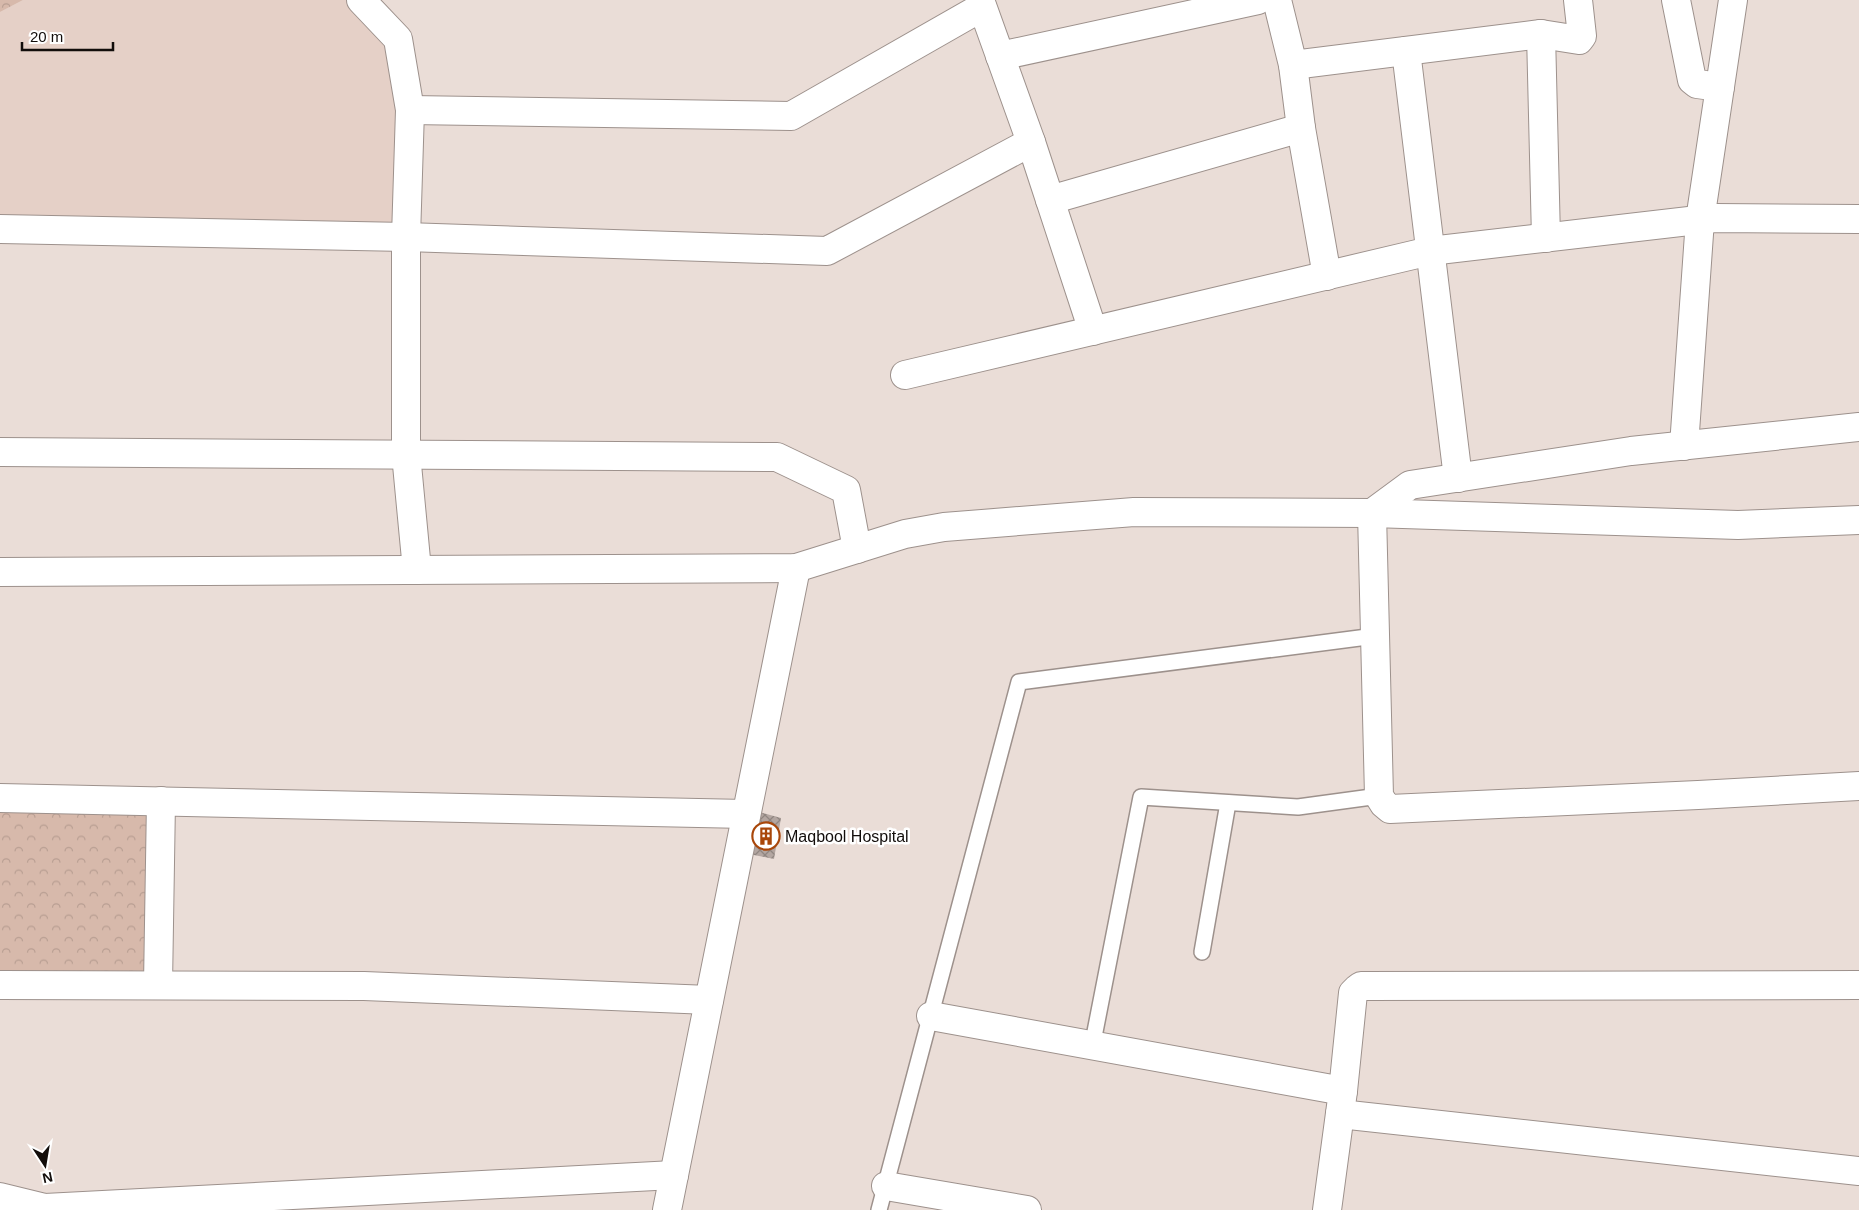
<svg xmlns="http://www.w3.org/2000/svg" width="1859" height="1210" viewBox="0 0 1859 1210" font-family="Arial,sans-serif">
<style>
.built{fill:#e5d0c7}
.forest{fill:url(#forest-crowns)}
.building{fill:url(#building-cross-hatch)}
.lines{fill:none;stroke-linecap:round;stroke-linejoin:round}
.service-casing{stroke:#9d918c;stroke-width:18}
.minor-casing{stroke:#9d918c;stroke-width:30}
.tertiary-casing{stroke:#9d918c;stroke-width:30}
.service{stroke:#fff;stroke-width:15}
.minor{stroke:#fff;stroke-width:28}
.tertiary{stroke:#fff;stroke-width:28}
.labels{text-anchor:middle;stroke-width:5;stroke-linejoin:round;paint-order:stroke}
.poi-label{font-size:16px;fill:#120d0b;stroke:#fff;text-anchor:start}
</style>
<defs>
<pattern id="forest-crowns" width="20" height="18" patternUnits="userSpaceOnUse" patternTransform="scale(1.25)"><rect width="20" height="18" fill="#d7b9ab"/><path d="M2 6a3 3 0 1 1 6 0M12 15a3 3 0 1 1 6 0" fill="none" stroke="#b89e92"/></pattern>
<pattern id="building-cross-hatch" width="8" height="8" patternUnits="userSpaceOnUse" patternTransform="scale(1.25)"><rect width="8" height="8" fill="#b3a6a1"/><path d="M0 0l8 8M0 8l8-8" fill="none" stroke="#908681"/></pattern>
</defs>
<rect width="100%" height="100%" fill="#eaddd7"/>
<path class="built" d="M23,0h339l40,39 -2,198 -400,-5v-220z"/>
<g class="forest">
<path d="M0,0h23l-23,12z"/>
<path d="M0,798l161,3 -3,184h-158z"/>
</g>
<path class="building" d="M759,812l22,6 -7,41 -25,-5z"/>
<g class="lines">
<g class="service-casing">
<g id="service">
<path d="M1202,952l26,-149"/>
<path d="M1092,1047l49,-250 157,10 81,-11"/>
<path d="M879,1210l140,-528 356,-46"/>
</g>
</g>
<g class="minor-casing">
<g id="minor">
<path d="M361,0l37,39 12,71 -4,127v217l11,116"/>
<path d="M980,0l51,142 62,189"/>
<path d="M1277,0l16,65 8,63 26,148"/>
<path d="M1676,0l16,80 5,4 23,3"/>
<path d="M1541,34l5,204"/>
<path d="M1406,51l52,427"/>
<path d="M1000,56l258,-56"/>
<path d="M1293,65l248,-31 38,6 3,-4 -4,-36"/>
<path d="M410,110l381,6 191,-109"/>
<path d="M1050,200l251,-72"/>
<path d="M0,229l406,8 421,14 204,-109"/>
<path d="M905,375l525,-124 285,-33 144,1"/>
<path d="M1859,427l-228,24 -221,34 -38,28 7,283 5,8 6,5 308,-14 161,-9"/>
<path d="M1684,446l16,-226 33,-220"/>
<path d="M0,452l777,5 69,33 11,59"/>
<path d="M0,798l746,16"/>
<path d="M0,985l364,1 345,14"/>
<path d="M158,985l3,-184"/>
<path d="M931,1016l412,75"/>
<path d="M1340,1114l519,57"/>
<path d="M886,1186l141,24"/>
<path d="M0,1197l45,11 629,-33"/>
<path d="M667,1210l129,-642"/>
<path d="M1327,1210l16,-119 10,-98 4,-4 4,-3 498,-1"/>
</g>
</g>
<g class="tertiary-casing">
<path id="tertiary" d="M0,572l796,-4 109,-34 39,-7 190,-15 238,1 366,12 121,-5"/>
</g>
<use href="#service" class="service"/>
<use href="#minor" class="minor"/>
<use href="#tertiary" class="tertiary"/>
</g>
<defs>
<g id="building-ring" transform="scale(1.4375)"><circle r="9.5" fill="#fff" stroke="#a9470a" stroke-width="1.5"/><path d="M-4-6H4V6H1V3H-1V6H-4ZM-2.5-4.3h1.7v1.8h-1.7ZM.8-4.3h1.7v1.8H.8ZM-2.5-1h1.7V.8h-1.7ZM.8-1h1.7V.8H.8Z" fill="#a9470a"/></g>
</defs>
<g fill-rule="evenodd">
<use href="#building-ring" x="766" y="836"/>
</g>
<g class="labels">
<g class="poi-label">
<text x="785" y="842">Maqbool Hospital</text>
</g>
</g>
<g transform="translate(45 1165) rotate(168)" stroke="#ffffff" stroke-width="4" paint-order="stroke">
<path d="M0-4L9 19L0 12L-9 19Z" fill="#120d0b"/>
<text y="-8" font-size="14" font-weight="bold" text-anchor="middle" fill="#120d0b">N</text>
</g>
<path d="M22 42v8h91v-8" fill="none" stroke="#120d0b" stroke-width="2.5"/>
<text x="30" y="42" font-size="15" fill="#120d0b" stroke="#ffffff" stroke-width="4" paint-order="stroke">20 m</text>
</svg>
